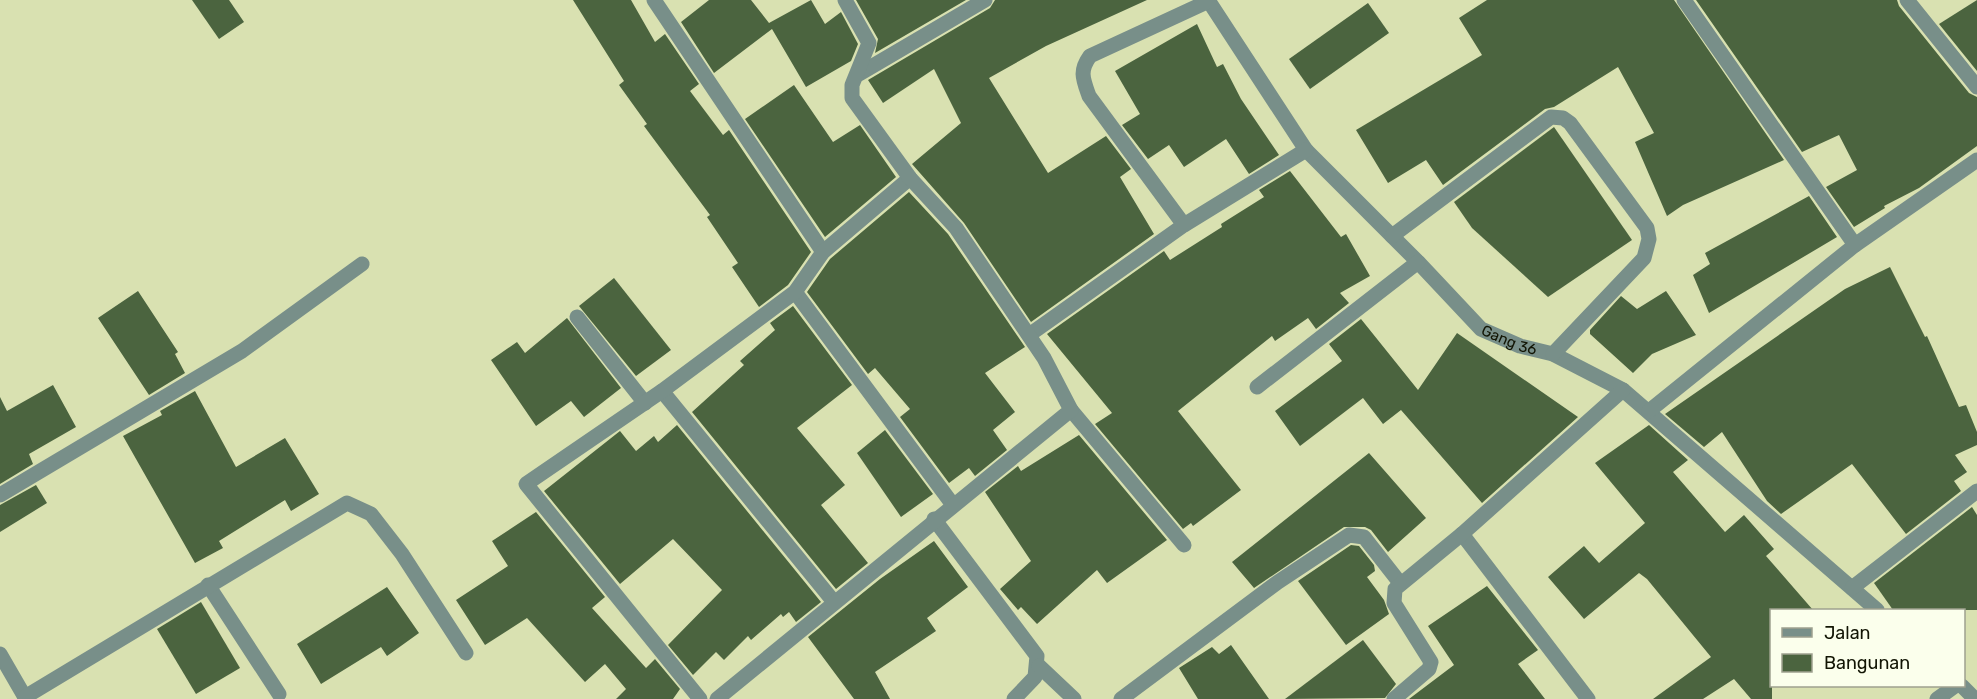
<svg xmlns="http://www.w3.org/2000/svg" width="1977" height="699" viewBox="0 0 1977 699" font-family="Rubik,sans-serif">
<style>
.building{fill:#4b643f}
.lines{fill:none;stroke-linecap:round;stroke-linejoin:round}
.street{stroke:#788f89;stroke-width:15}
.labels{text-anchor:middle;stroke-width:6;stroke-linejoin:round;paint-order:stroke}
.street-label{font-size:15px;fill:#121504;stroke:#fbffec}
</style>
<rect width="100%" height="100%" fill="#d9e1b1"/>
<g class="building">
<path d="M192,0h37l15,22 -25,17z"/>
<path d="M573,0h58l24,42 10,-8 34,50 -9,7 33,44 6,-5 82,122 -23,33 -29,22 -27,-40 6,-4 -31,-46 3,-2 -66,-89 3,-2 -28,-39 5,-4z"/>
<path d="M709,0h42l18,23 42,-23 14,24 16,-12 17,32 -7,17 -45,26 -34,-58 -58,44 -33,-51z"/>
<path d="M856,0h110l-91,53 3,-14z"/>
<path d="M995,0h152l-101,46 -57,32 59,95 58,-37 25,33 -11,8 34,57 -123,88 -67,-99 -52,-59 49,-41 -27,-54 -51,34 -15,-23 122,-72z"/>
<path d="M1487,0h187l110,160 -101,45 -16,11 -32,-74 19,-9 -36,-66 -64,40 -9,2 -102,76 -17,-25 -38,23 -32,-53 126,-75 -23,-37z"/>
<path d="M1696,0h201l2,6 70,87 8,4v49l-58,42 -35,18 1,2 -31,19 -28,-40 31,-17 -18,-35 -37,17z"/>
<path d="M1977,0v71l-38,-47z"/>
<path d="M1368,3l21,30 -79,56 -21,-30z"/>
<path d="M1197,24l20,43 6,-3 18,35 38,56 -30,19 -23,-35 -42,28 -15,-22 -21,14 -26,-34 18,-11 -25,-43z"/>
<path d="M794,85l39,57 27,-17 36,52 -71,60 -80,-118z"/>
<path d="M1554,127l78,113 -84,57 -76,-69 -18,-26z"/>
<path d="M1290,171l51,66 5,-3 24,42 -30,17 9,10 -33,26 -8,-11 -33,23 -3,-5 -94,75 63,79 -48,36 -2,-3 -8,6 -88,-105 17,-11 -65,-79 117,-83 6,9 52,-33 -1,-3 43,-27 -5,-7z"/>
<path d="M909,192l39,42 77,113 -40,26 30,39 -22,18 14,20 -32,26 -6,-8 -20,15 -49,-66 10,-8 -35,-41 -7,6 -61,-82 23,-33z"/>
<path d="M1809,196l28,41 -128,76 -16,-38 17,-11 -5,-11z"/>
<path d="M1890,267l35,70 2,-1 32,71 7,-2 11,27v13l-22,10 12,17 -13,9 7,10 -55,43 -54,-70 -71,50 -14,-13 -45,-69 -18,15 -39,-33 180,-125z"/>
<path d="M614,278l57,72 -35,26 -57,-70z"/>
<path d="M138,291l40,61 -3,2 10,19 -36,22 -51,-77z"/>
<path d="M1666,291l30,44 -44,19 -19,19 -43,-39v-4l31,-34 16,13z"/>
<path d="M793,306l59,79 -55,43 48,57 -24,20 47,58 -32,26 -144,-177 52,-47 -4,-4 35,-31 -5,-7z"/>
<path d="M567,318l54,70 -37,29 -13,-16 -35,25 -45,-66 26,-18 8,11z"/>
<path d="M1361,319l57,71 39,-57 121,84 -96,86 -81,-93 -18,14 -20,-26 -63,48 -25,-35 67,-50 -13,-17z"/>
<path d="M53,385l23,42 -47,27 4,10 -33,20v-87l7,14z"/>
<path d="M195,391l41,76 49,-29 34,56 -28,17 -6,-11 -66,41 4,7 -28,15 -72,-127 39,-21 -2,-4z"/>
<path d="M677,425l144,177 -25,20 -7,-10 -6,5 -2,-3 -30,26 -3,-4 -24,24 -8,-8 -23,23 -25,-30 54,-55 -49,-51 -53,45 -76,-93 76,-60 16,20 18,-15 4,6z"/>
<path d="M1649,425l39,35 -15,12 52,60 19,-17 30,34 -8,7 47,54h-41v89h-21l-17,-20 -31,20h-50l58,-42 -64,-78 -8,-6 -55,46 -36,-42 36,-31 15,17 46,-40 -50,-60z"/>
<path d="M885,430l48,64 -32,23 -44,-64z"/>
<path d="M1079,435l88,105 -60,43 -10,-13 -60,54 -16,-17 -3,3 -18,-21 31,-28 -46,-69 33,-26 3,5z"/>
<path d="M1369,453l57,65 -38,34 -17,-22 -6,-3h-21l-90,61 -22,-26z"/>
<path d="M36,485l11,18 -47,29v-27z"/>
<path d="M1972,507l5,8v95h-84l-19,-27z"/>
<path d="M536,512l69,85 -13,11 54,60 9,-9 25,30 -7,10h-57l10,-10 -21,-25 -20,18 -58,-64 -42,27 -29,-45 52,-34 -16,-25z"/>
<path d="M934,541l34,46 -41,31 9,13 -61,41 15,27h-36l-46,-62 72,-58z"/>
<path d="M1351,545l8,1 15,19 1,6 -8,6 17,23 5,14 -43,31 -48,-64z"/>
<path d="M1487,586l51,64 -20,14 27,35h-136l45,-34 -26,-39z"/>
<path d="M387,587l32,46 -32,23 -6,-9 -60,37 -24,-40z"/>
<path d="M201,602l39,66 -44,26 -39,-65z"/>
<path d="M1363,640l33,44 -11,14 -100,1z"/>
<path d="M1231,645l38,54h-71l-19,-31 33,-21 7,7z"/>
</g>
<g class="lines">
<g class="street">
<path d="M654,0l169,252"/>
<path id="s1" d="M1208,0l98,150 112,112 63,67 39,17 33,8 70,36 254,220"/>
<path d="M1684,0l171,245"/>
<path d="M1907,0l70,87"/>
<path d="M859,74l126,-74"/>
<path d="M1184,225l-95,-129c-6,-17 -10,-25 1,-40l119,-55"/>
<path d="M1392,236l159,-119 12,1 7,5 77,105 2,11 -5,19 -91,96"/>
<path d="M795,292l158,213"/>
<path d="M577,317l68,86"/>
<path d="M1029,335l155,-110 122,-75"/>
<path d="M1257,387l161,-125"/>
<path d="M662,391l172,211"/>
<path d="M1071,410l113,135"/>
<path d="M1649,411l206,-166 122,-85"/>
<path d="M0,495l242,-144 120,-87"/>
<path d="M934,519l103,137 -2,21 -21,22"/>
<path d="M1462,534l126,165"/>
<path d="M208,585l71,109"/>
<path d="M1852,588l125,-97"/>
<path d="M0,654l26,45"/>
<path d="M1039,666l35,33"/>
<path d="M1962,686l13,13"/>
<path d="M25,697l322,-194 24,11 31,40 64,99"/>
<path d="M700,699l-174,-215 136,-93 133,-99 28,-40 87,-74"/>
<path d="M717,699l354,-289 -27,-52 -88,-130 -46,-50 -58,-80v-13l17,-42 -24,-43"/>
<path d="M1121,699l157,-117 71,-47 15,2 36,46"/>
<path d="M1394,699l35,-30 2,-7 -37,-59 1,-14 67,-55 161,-144"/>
<path d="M1937,699l18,-13"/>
</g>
</g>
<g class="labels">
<g class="street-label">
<text dy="5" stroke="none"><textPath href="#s1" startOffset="460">Gang 36</textPath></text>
</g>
</g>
<rect x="1770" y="609" width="195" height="78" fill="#fbffec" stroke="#9ea18f" stroke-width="1.5"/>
<rect x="1782" y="628" width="30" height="9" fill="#788f89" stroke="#9ea18f" stroke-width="1.5"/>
<text x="1824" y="639" font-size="18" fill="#121504">Jalan</text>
<rect x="1782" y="654" width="30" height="18" fill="#4b643f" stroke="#9ea18f" stroke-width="1.5"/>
<text x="1824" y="669" font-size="18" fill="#121504">Bangunan</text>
</svg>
